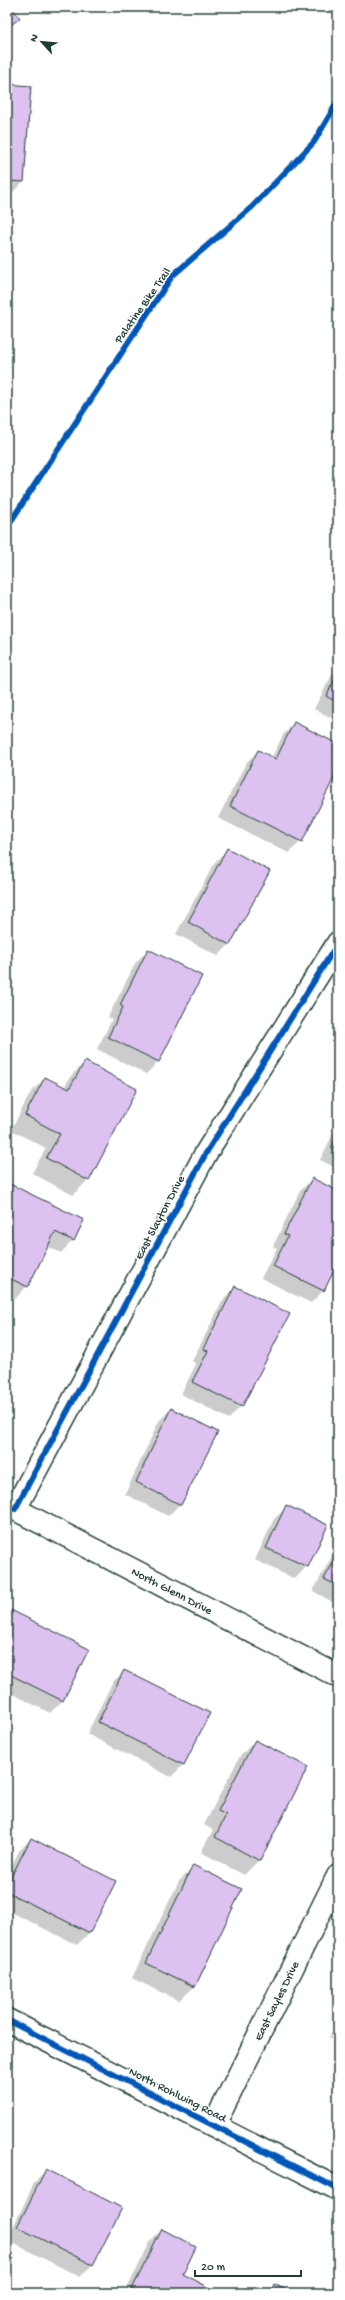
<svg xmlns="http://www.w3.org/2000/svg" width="345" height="2300" viewBox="0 0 345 2300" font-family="'Gochi Hand',sans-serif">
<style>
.shadow{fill:#0003}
.building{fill:#ddc1f0;stroke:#1f3d34}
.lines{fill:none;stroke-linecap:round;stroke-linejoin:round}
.minor-casing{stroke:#1f3d34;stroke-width:25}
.minor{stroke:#fff;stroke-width:22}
.cycleway-casing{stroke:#fff;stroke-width:8}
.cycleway{stroke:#0057b8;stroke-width:6}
.labels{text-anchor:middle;stroke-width:3;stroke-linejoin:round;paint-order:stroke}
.street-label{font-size:12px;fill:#1f3d34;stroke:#fff}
</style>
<rect width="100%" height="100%" fill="#fff"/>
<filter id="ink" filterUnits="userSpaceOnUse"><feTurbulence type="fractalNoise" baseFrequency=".025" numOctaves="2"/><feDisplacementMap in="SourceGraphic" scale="8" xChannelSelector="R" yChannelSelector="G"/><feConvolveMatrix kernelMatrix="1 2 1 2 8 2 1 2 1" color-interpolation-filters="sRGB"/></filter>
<g filter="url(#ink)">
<g class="shadow">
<path d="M7,85l23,2 -7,95 -15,15z"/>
<path d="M338,663v58l-24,-12z"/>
<path d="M295,723l43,22v23l-37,73 -12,12 -71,-35 28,-55 12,-12 14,6 11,-22z"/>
<path d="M228,849l2,95 -12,12 -42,-22 39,-72z"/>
<path d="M148,950l52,27 -42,85 -12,12 -49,-25 15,-30 -4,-2 28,-55z"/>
<path d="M85,1062l3,118 -15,15 -41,-22 14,-25 -35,-18 20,-38 14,-14 19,10 6,-11z"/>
<path d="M338,1115v54l-18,-9 15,-30 -3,-2z"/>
<path d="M312,1179l26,13v68l-15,31 -12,12 -50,-25 16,-30 -4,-2 27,-55z"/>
<path d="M8,1184l65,56 -12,13 -14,-7 -20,40 -12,13 -8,-4z"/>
<path d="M235,1288l53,26 -47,92 -12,13 -48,-25 15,-30 -4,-3 31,-61z"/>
<path d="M171,1409l9,95 -12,12 -43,-22 34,-73z"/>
<path d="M287,1507l20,59 -12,13 -40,-19 19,-41z"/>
<path d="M338,1545v60l-25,-14z"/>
<path d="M7,1609l80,40 -25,52 -12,12 -43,-22z"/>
<path d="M124,1671l84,42 -25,52 -12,12 -84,-43 25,-51z"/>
<path d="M255,1741l4,119 -15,15 -43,-23 12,-22 -9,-5 36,-69z"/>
<path d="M31,1839l84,43 -26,51 -12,12 -70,-35v-35l12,-24z"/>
<path d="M194,1867l47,22 -47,98 -15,14 -47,-23 47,-97z"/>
<path d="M338,2021v22l-9,-5z"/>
<path d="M46,2170l46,95 -12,12 -73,-37 27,-57z"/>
<path d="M162,2230l19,44 37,19h-93l25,-51z"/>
<path d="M275,2285l15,8h-23z"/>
</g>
<g class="building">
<path d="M7,7h4l9,11 -13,10z"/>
<path d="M7,84l24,2 -7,96 -17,-1z"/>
<path d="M338,673v30l-12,-7z"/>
<path d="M294,722l44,22v26l-36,72 -72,-36 28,-56 18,9z"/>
<path d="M227,848l43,23 -40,74 -42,-23z"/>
<path d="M148,949l54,27 -43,86 -51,-25 15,-30 -3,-2z"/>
<path d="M85,1061l52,28 -48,92 -43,-23 14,-24 -35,-19 20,-38 24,12z"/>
<path d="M338,1135v16l-7,-3z"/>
<path d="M312,1178l26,13v71l-14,29 -51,-25 15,-30 -4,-2z"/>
<path d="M8,1183l76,37 -10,21 -19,-9 -27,55 -21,-10z"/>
<path d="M235,1286l55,28 -48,93 -50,-25 16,-31 -5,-2z"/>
<path d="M171,1408l47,24 -37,73 -45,-23z"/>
<path d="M286,1505l42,20 -20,42 -42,-19z"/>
<path d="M338,1554v32l-14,-7z"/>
<path d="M7,1608l82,41 -26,52 -56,-28z"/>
<path d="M124,1670l86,43 -26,52 -86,-43z"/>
<path d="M255,1740l53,27 -48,94 -45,-24 11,-22 -8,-4z"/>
<path d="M31,1838l85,43 -26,52 -83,-41v-7z"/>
<path d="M193,1865l49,24 -47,98 -49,-24z"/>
<path d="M46,2169l76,39 -29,57 -76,-38z"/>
<path d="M162,2229l34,18 -13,27 37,19h-90z"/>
<path d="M274,2284l19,9h-23z"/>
</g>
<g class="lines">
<g class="minor-casing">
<g id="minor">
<path id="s1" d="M7,1505l331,171"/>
<path d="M15,1509l191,-356 132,-210"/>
<path d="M7,2020l331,169"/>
<path id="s2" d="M214,2125l124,-249"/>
</g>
</g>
<use href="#minor" class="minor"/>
<g class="cycleway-casing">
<g id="cycleway">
<path d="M7,527l165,-251 80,-69 62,-65 24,-41"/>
<path d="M15,1509l191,-356 132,-210"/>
<path d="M7,2020l331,169"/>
</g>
</g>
<use href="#cycleway" class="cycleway"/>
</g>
</g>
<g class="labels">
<g class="street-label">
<text transform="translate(142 305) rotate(-55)" y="4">Palatine Bike Trail</text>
<text transform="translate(159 1217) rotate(-62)" y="4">East Slayton Drive</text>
<text dy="4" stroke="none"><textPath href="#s1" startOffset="186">North Glenn Drive</textPath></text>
<text dy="4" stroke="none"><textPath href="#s2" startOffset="139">East Sayles Drive</textPath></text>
<text transform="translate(178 2094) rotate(27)" y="4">North Rohlwing Road</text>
</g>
</g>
<rect width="345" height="2300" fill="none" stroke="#fff" stroke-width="24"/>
<rect x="12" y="12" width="321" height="2276" fill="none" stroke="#1f3d34" stroke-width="1.5" filter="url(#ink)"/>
<g transform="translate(42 42) rotate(297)" stroke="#ffffff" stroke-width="3" paint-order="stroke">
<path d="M0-3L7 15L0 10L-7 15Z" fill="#1f3d34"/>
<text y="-6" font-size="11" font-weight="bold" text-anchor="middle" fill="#1f3d34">N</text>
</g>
<path d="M195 2270v6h106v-6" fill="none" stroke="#1f3d34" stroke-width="2"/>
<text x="201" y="2270" font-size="12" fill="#1f3d34" stroke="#ffffff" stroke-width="3" paint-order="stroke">20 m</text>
</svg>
